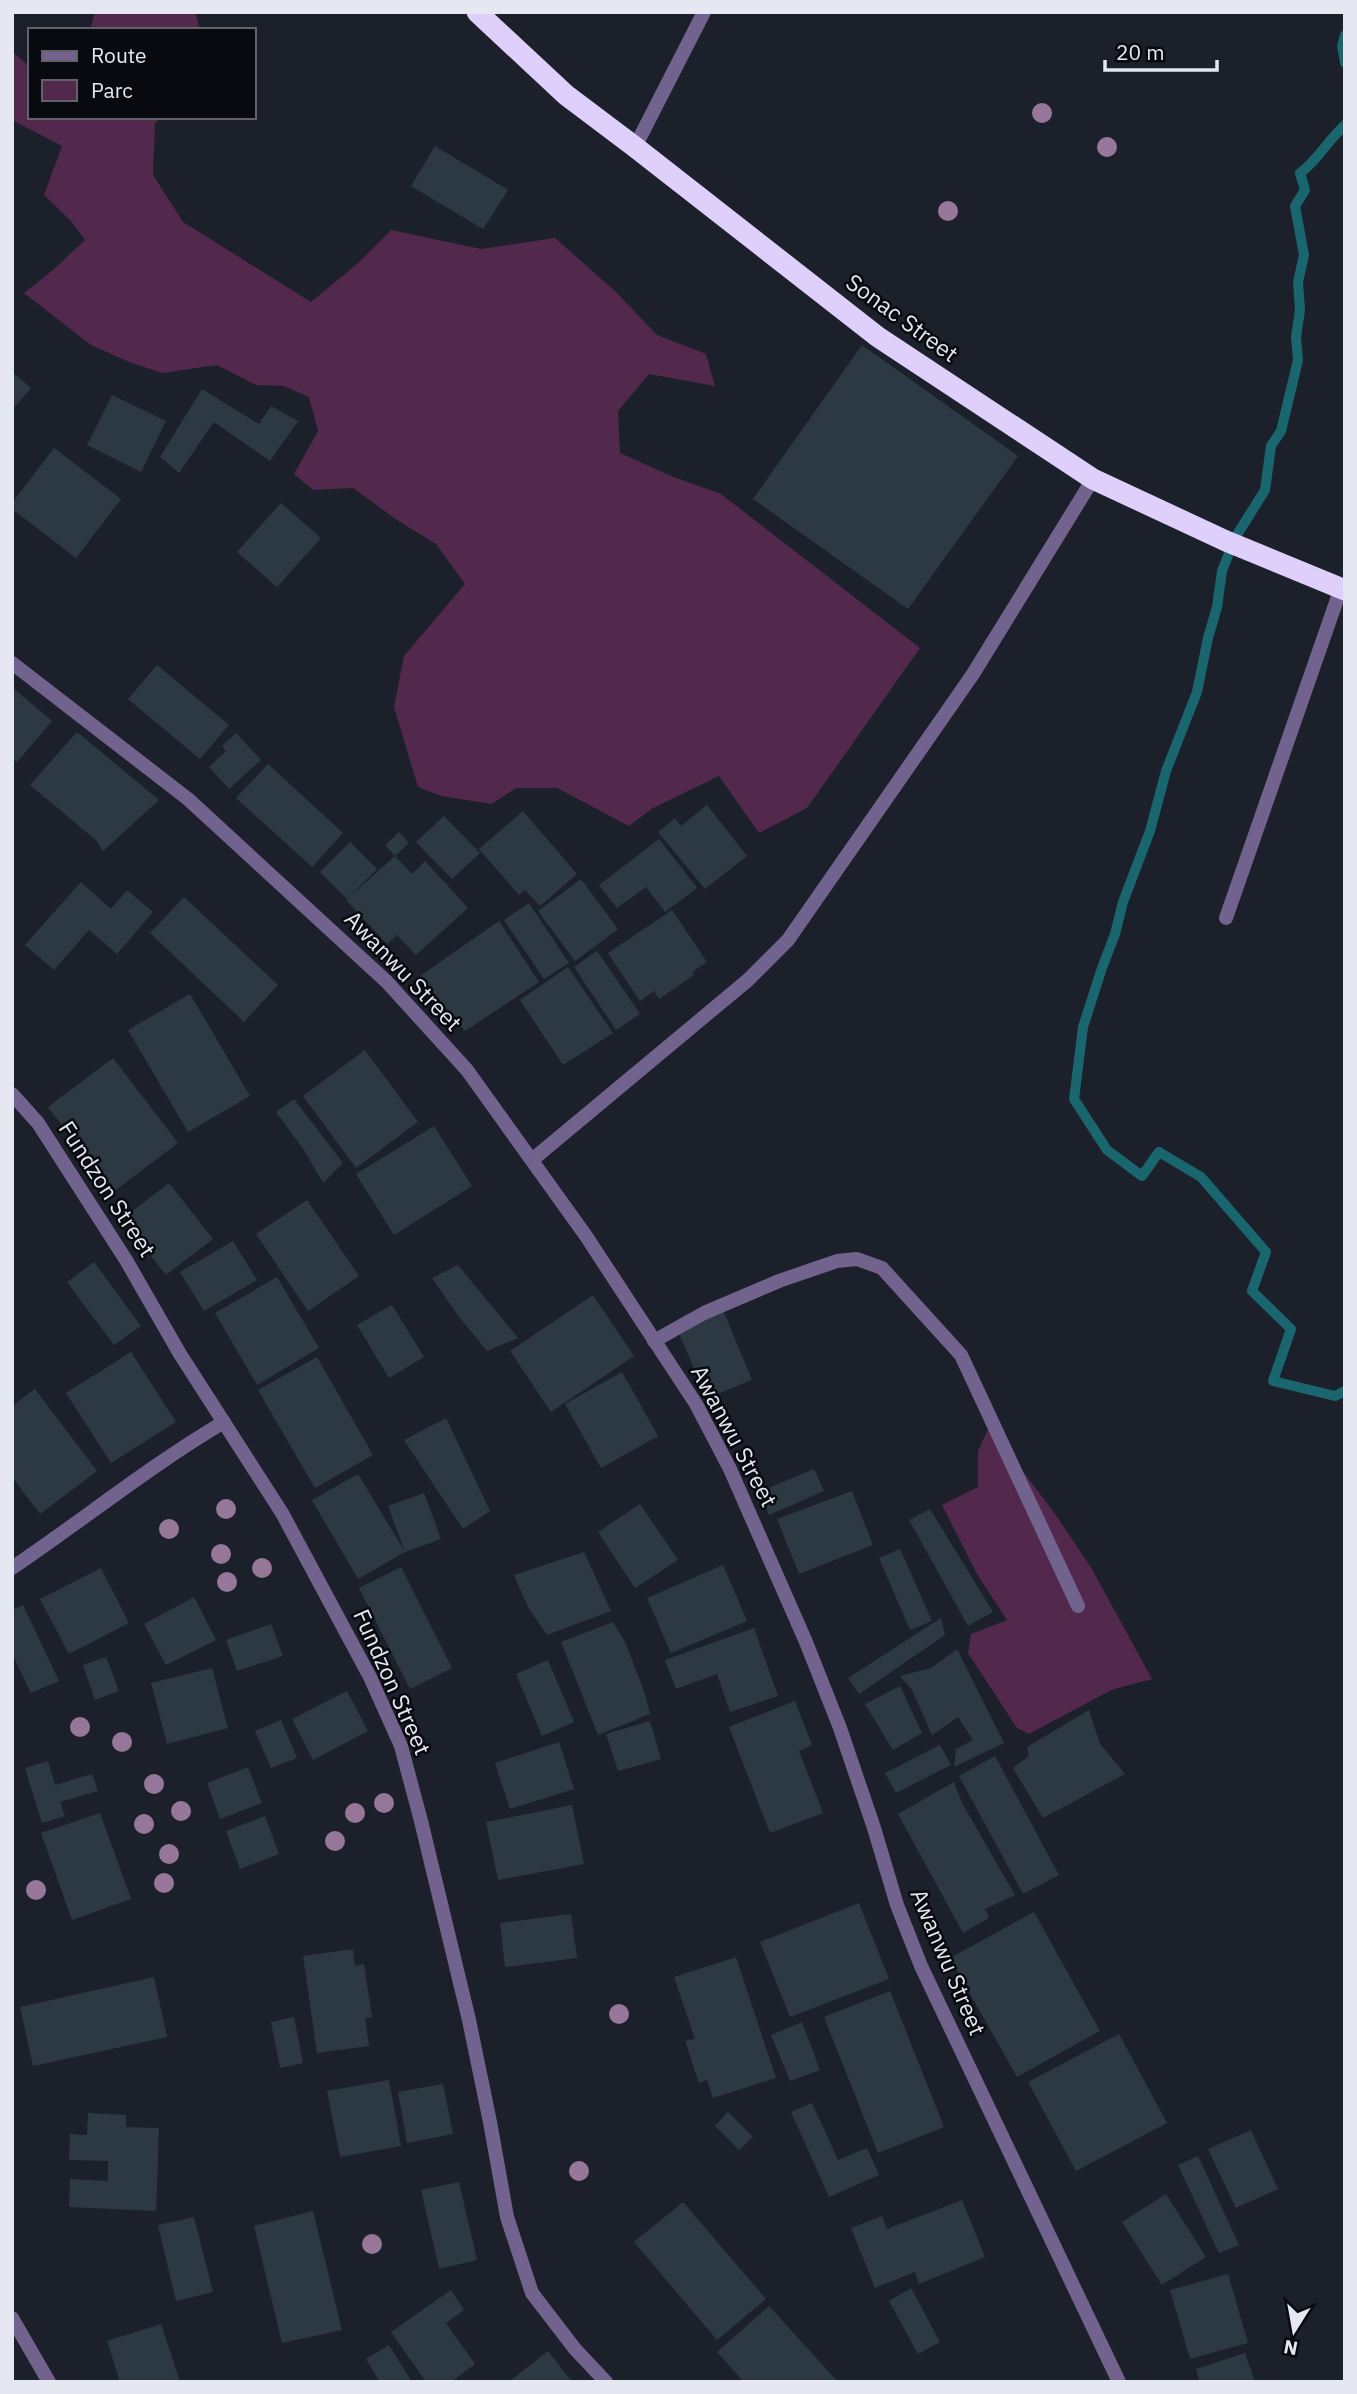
<svg xmlns="http://www.w3.org/2000/svg" width="1357" height="2394" viewBox="0 0 1357 2394" font-family="'IBM Plex Sans',sans-serif">
<style>
.green{fill:#52294d}
.lines{fill:none;stroke-linecap:round;stroke-linejoin:round}
.stream{stroke:#1a666e;stroke-width:10}
.building{fill:#2d3942}
.lane{stroke:#72638e;stroke-width:14}
.street{stroke:#72638e;stroke-width:14}
.highway{stroke:#dfd0fb;stroke-width:21}
.tree{fill:#977799}
.labels{text-anchor:middle;stroke-width:5;stroke-linejoin:round;paint-order:stroke}
.street-label{font-size:23px;fill:#e5e8f0;stroke:#080a0f}
</style>
<rect width="100%" height="100%" fill="#1c202b"/>
<g class="green">
<path d="M95,12h100l5,18h-110z"/>
<path d="M12,51l18,16v50h131l-6,6 -2,52 30,47 128,80 46,-38 34,-34 90,19 74,-11 61,54 41,43 49,19 9,32 -66,-12 -31,37 2,42 51,23 50,18 199,154 -113,160 -48,25 -40,-57 -66,32 -24,18 -72,-38h-41l-24,16 -51,-8 -23,-9 -24,-80 10,-51 61,-72 -29,-40 -36,-22 -47,-34 -40,2 -19,-16 24,-43 -9,-34 -25,-11 -28,-1 -39,-20 -55,8 -33,-11 -38,-17 -67,-52 29,-23 32,-30 -14,-19 -27,-26 18,-49 -50,-26z"/>
<path d="M989,1427l64,84 39,58 60,110 -41,11 -82,44 -12,-6 -49,-75 3,-19 36,-14 -30,-46 -35,-69 36,-18v-36z"/>
</g>
<g class="lines">
<g class="stream">
<path d="M1345,35l-3,11 3,17"/>
<path d="M1345,125c-17,15 -27,35 -45,48l5,17 -10,16 9,49 -6,27 2,28 -4,27 2,23 -17,71 -10,15 -6,44 -30,48 -13,33 -5,36 -9,31 -11,54 -31,79 -16,60 -27,71 -8,32 -13,34 -19,59 -9,72 33,51 35,26 17,-24 42,25 65,75 -14,39 39,38 -18,52 62,15 10,-5"/>
</g>
</g>
<g class="building">
<path d="M435,146l73,44 -25,39 -72,-43z"/>
<path d="M862,345l156,111 -110,153 -155,-110z"/>
<path d="M12,372l19,16 -19,22z"/>
<path d="M202,389l57,35 12,-18 27,15 -28,40 -56,-39 -35,51 -19,-16z"/>
<path d="M112,395l54,26 -25,51 -54,-27z"/>
<path d="M54,448l67,51 -45,59 -64,-49v-6z"/>
<path d="M281,503l40,35 -44,49 -40,-35z"/>
<path d="M157,665l72,60 -29,34 -72,-60z"/>
<path d="M12,687l40,34 -35,41 -5,-3z"/>
<path d="M77,732l82,68 -56,51 -6,-10 -67,-56z"/>
<path d="M236,733l25,27 -32,29 -20,-22 17,-16 -4,-5z"/>
<path d="M268,764l75,69 -31,34 -76,-69z"/>
<path d="M707,805l40,51 -42,33 -47,-57 17,-14 6,8z"/>
<path d="M523,811l54,63 -37,32 -15,-16 -6,5 -40,-46z"/>
<path d="M444,816l36,37 -28,26 -36,-37z"/>
<path d="M399,832l10,11 -14,13 17,18 13,-13 43,47 -52,47 -19,-20 -10,9 -41,-44 49,-44 -10,-11z"/>
<path d="M659,839l38,49 -32,24 -19,-25 -29,21 -18,-23z"/>
<path d="M350,842l27,27 -30,30 -27,-27z"/>
<path d="M581,879l37,50 -43,32 -37,-50z"/>
<path d="M81,882l30,27 16,-19 26,22 -36,42 -28,-24 -35,40 -29,-25z"/>
<path d="M184,897l94,88 -34,37 -94,-89z"/>
<path d="M529,903l40,60 -25,16 -40,-59z"/>
<path d="M672,910l35,52 -15,10 2,3 -35,24 -5,-8 -14,10 -32,-48z"/>
<path d="M499,921l40,61 -74,49 -45,-55z"/>
<path d="M597,951l43,63 -24,16 -42,-63z"/>
<path d="M568,967l45,66 -50,32 -43,-65z"/>
<path d="M190,994l60,102 -62,36 -60,-102z"/>
<path d="M365,1050l53,72 -62,46 -53,-72z"/>
<path d="M113,1058l65,85 -65,49 -65,-85z"/>
<path d="M294,1099l49,64 -20,20 -19,-33 -28,-38z"/>
<path d="M434,1126l38,60 -78,49 -38,-61z"/>
<path d="M169,1183l44,56 -47,36 -44,-56z"/>
<path d="M307,1200l52,76 -51,35 -52,-77z"/>
<path d="M233,1241l24,39 -53,31 -24,-39z"/>
<path d="M94,1262l47,64 -27,19 -47,-63z"/>
<path d="M458,1265l60,73 -31,13 -28,-34 -27,-39z"/>
<path d="M277,1277l42,71 -62,37 -42,-72z"/>
<path d="M593,1295l41,61 -83,56 -41,-61z"/>
<path d="M392,1305l32,52 -35,21 -32,-53z"/>
<path d="M723,1310l29,70 -45,18 -30,-69z"/>
<path d="M131,1352l45,70 -65,41 -45,-70z"/>
<path d="M317,1357l56,98 -58,33 -57,-98z"/>
<path d="M622,1372l36,64 -57,32 -36,-64z"/>
<path d="M35,1389l62,82 -57,43 -28,-37v-71z"/>
<path d="M446,1418l44,93 -27,18 -59,-89z"/>
<path d="M814,1469l10,22 -55,24 -10,-23z"/>
<path d="M358,1474l47,78 -47,27 -46,-79z"/>
<path d="M852,1491l21,54 -74,29 -22,-55z"/>
<path d="M424,1493l17,46 -36,13 -17,-46z"/>
<path d="M640,1504l38,56 -43,28 -37,-56z"/>
<path d="M930,1509l63,103 -25,14 -59,-106z"/>
<path d="M900,1549l32,72 -22,9 -31,-72z"/>
<path d="M584,1552l27,59 -64,24 -19,-28 -14,-32z"/>
<path d="M723,1565l24,56 -76,32 -24,-55z"/>
<path d="M401,1567l51,101 -42,21 -51,-101z"/>
<path d="M101,1568l28,55 -60,31 -29,-55z"/>
<path d="M194,1597l22,43 -50,25 -22,-41z"/>
<path d="M23,1605l36,76 -28,12 -19,-39v-44z"/>
<path d="M941,1618l4,17 -86,59 -11,-16z"/>
<path d="M613,1622l13,22 19,50 5,20 -52,21 -37,-93z"/>
<path d="M271,1624l12,32 -46,15 -11,-31z"/>
<path d="M754,1628l24,68 -48,16 -13,-38 -41,15 -11,-29z"/>
<path d="M957,1649l47,94 -50,24 2,-18 17,-9 -15,-23 -26,18 -20,-45 -12,-14 31,-8z"/>
<path d="M106,1657l13,34 -24,9 -12,-35z"/>
<path d="M548,1660l26,62 -32,14 -26,-62z"/>
<path d="M212,1668l16,60 -61,16 -16,-61z"/>
<path d="M900,1686l22,47 -29,17 -28,-46z"/>
<path d="M347,1691l21,40 -55,29 -21,-41z"/>
<path d="M795,1701l17,44 -13,6 24,62 -53,20 -41,-106z"/>
<path d="M1089,1710l11,34 25,30 -82,44 -30,-50 16,-12 -2,-9z"/>
<path d="M281,1720l16,38 -26,10 -16,-37z"/>
<path d="M650,1721l11,38 -43,12 -12,-37z"/>
<path d="M559,1742l15,47 -64,20 -15,-46z"/>
<path d="M940,1745l11,20 -55,28 -11,-20z"/>
<path d="M995,1756l64,119 -36,19 -64,-118z"/>
<path d="M48,1761l7,24 37,-11 6,17 -38,11 5,14 -23,7 -17,-55z"/>
<path d="M248,1767l14,36 -42,16 -13,-36z"/>
<path d="M954,1782l8,21 53,92 -30,14 4,9 -26,15 -65,-119z"/>
<path d="M572,1805l12,59 -86,16 -12,-58z"/>
<path d="M100,1813l31,86 -59,21 -31,-87z"/>
<path d="M265,1816l14,38 -39,15 -14,-38z"/>
<path d="M859,1903l30,76 -99,38 -30,-75z"/>
<path d="M1034,1912l66,119 -83,46 -67,-119z"/>
<path d="M571,1914l6,44 -72,9 -5,-44z"/>
<path d="M353,1949l2,17 9,-2 8,53 -7,1 4,28 -52,7 -14,-97z"/>
<path d="M736,1957l40,121 -63,20 -6,-18 -8,3 -14,-42 10,-2 -21,-62z"/>
<path d="M154,1977l13,60 -134,29 -13,-59z"/>
<path d="M890,1991l54,136 -66,26 -54,-136z"/>
<path d="M294,2017l9,46 -23,5 -9,-46z"/>
<path d="M802,2022l18,48 -30,11 -19,-46z"/>
<path d="M1119,2034l48,89 -91,48 -48,-89z"/>
<path d="M389,2080l12,66 -61,11 -13,-66z"/>
<path d="M443,2084l10,50 -46,9 -9,-51z"/>
<path d="M812,2103l26,57 29,-12 12,27 -50,22 -38,-85z"/>
<path d="M728,2112l25,25 -14,13 -24,-24z"/>
<path d="M88,2113l38,2v12l33,1 -3,83 -87,-4 1,-28 38,2v-20l-39,-1 1,-26 17,1z"/>
<path d="M1251,2130l27,59 -42,19 -28,-59z"/>
<path d="M1198,2156l41,89 -20,8 -41,-88z"/>
<path d="M459,2182l18,78 -38,9 -18,-79z"/>
<path d="M1166,2194l40,63 -44,28 -40,-63z"/>
<path d="M962,2200l23,57 -66,27 -4,-12 -40,16 -24,-60 31,-12 5,13z"/>
<path d="M683,2202l83,97 -49,41 -83,-98z"/>
<path d="M313,2211l29,119 -60,13 -28,-117z"/>
<path d="M194,2217l19,75 -37,9 -18,-76z"/>
<path d="M1228,2274l20,69 -58,16 -20,-69z"/>
<path d="M911,2288l29,54 -22,12 -29,-53z"/>
<path d="M451,2290l13,20 -18,13 29,41 -24,18h-25l-35,-50z"/>
<path d="M769,2306l69,76h-94l-27,-30z"/>
<path d="M161,2324l19,58h-60l-13,-41z"/>
<path d="M389,2345l23,37h-32l-14,-23z"/>
<path d="M548,2351l24,31h-63z"/>
<path d="M1245,2353l10,29h-55l-4,-13z"/>
</g>
<g class="lines">
<path class="lane" d="M1226,918l115,-330"/>
<g class="street">
<path d="M635,147l69,-135"/>
<path d="M12,663l176,136 199,183 80,88 119,166 110,168 34,65 76,173 34,86 34,100 23,77 24,61 198,416"/>
<path d="M12,1094l26,29 88,137 54,94 102,159 88,164 31,69 20,75 48,199 21,102 17,95 25,76 43,56 31,33"/>
<path d="M532,1160l216,-180 40,-40 185,-266 120,-195"/>
<path d="M654,1341l50,-28 75,-32 58,-20 20,-2 25,9 79,87 117,251"/>
<path d="M12,1568c71,-48 139,-103 212,-146"/>
<path d="M12,2318l37,64"/>
</g>
<path class="highway" d="M477,12l89,83 69,52 243,190 215,142 133,62 119,49"/>
</g>
<g class="tree">
<circle cx="1042" cy="113" r="10"/>
<circle cx="1107" cy="147" r="10"/>
<circle cx="948" cy="211" r="10"/>
<circle cx="226" cy="1509" r="10"/>
<circle cx="169" cy="1529" r="10"/>
<circle cx="221" cy="1554" r="10"/>
<circle cx="262" cy="1568" r="10"/>
<circle cx="227" cy="1582" r="10"/>
<circle cx="80" cy="1727" r="10"/>
<circle cx="122" cy="1742" r="10"/>
<circle cx="154" cy="1784" r="10"/>
<circle cx="384" cy="1803" r="10"/>
<circle cx="181" cy="1811" r="10"/>
<circle cx="355" cy="1813" r="10"/>
<circle cx="144" cy="1824" r="10"/>
<circle cx="335" cy="1841" r="10"/>
<circle cx="169" cy="1854" r="10"/>
<circle cx="164" cy="1883" r="10"/>
<circle cx="36" cy="1890" r="10"/>
<circle cx="619" cy="2014" r="10"/>
<circle cx="579" cy="2171" r="10"/>
<circle cx="372" cy="2244" r="10"/>
</g>
<g class="labels">
<g class="street-label">
<text transform="translate(902 318) rotate(36)" y="8">Sonac Street</text>
<text transform="translate(403 971) rotate(46)" y="8">Awanwu Street</text>
<text transform="translate(107 1189) rotate(57)" y="8">Fundzon Street</text>
<text transform="translate(734 1436) rotate(62)" y="8">Awanwu Street</text>
<text transform="translate(392 1682) rotate(66)" y="8">Fundzon Street</text>
<text transform="translate(948 1962) rotate(67)" y="8">Awanwu Street</text>
</g>
</g>
<rect width="1357" height="2394" fill="none" stroke="#e5e8f0" stroke-width="28"/>
<rect x="28" y="28" width="228" height="91" fill="#080a0f" stroke="#606369" stroke-width="2"/>
<rect x="42" y="51" width="35" height="10" fill="#72638e" stroke="#606369" stroke-width="2"/>
<text x="91" y="63" font-size="21" fill="#e5e8f0">Route</text>
<rect x="42" y="80" width="35" height="21" fill="#52294d" stroke="#606369" stroke-width="2"/>
<text x="91" y="98" font-size="21" fill="#e5e8f0">Parc</text>
<g transform="translate(1294 2331) rotate(191)" stroke="#080a0f" stroke-width="5" paint-order="stroke">
<path d="M0-5L12 26L0 18L-12 26Z" fill="#e5e8f0"/>
<text y="-10" font-size="19" font-weight="bold" text-anchor="middle" fill="#e5e8f0">N</text>
</g>
<path d="M1105 60v10h112v-10" fill="none" stroke="#e5e8f0" stroke-width="3.5"/>
<text x="1116" y="60" font-size="21" fill="#e5e8f0" stroke="#080a0f" stroke-width="5" paint-order="stroke">20 m</text>
</svg>
